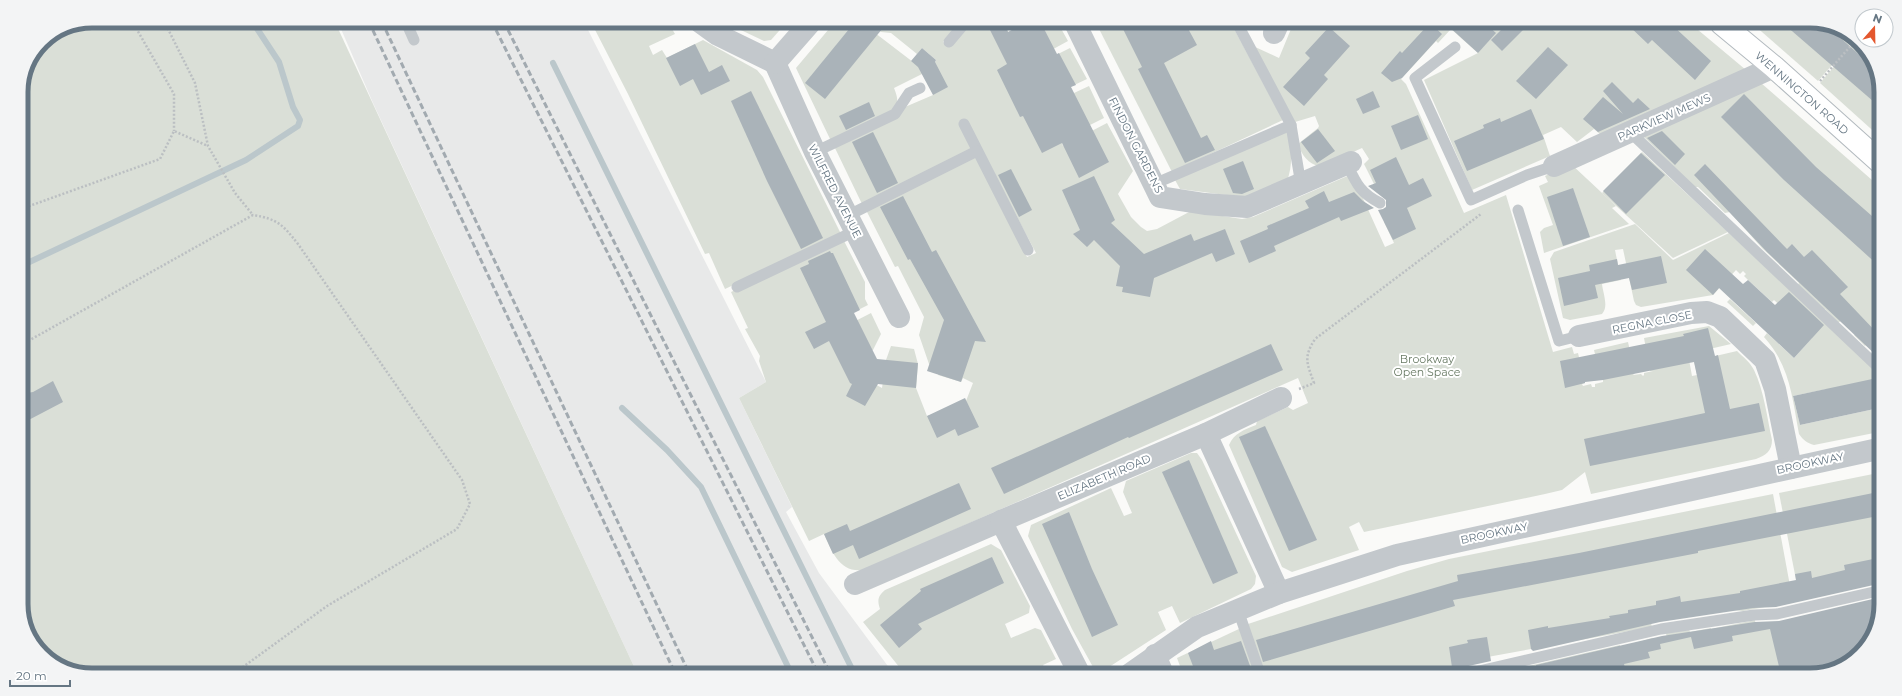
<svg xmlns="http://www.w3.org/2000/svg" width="1902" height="696" viewBox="0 0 1902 696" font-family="Montserrat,sans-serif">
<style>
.built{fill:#e8e9e9}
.green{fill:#dadfd7}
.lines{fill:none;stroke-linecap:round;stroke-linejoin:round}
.stream{stroke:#bbc7cb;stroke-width:6}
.building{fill:#aab3b9}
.secondary-casing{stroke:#b3babf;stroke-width:24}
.path{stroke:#bbbfc2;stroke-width:2.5;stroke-dasharray:2 2;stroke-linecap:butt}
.lane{stroke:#c3c8cc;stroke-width:11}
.street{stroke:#c3c8cc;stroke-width:22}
.secondary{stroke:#fff;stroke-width:22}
.rail{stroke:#a2aab0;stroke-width:3;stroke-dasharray:6 3;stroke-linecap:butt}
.labels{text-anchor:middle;stroke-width:4;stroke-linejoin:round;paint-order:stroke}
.street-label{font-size:11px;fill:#657683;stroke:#fff}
.park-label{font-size:11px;fill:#687a64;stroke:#fff}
.rim{fill:none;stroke:#657683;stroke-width:5}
</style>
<rect width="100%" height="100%" fill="#fafaf8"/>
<path class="built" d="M338,22h246l182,360 -27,16 53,109 -6,5 33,61 74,100h-256l-264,-570z"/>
<g class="green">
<path d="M92,21l243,1 302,651 -568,-2 -33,-24 -15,-38v-521l21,-46 23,-16z"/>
<path d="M591,22h77l7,12 -26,12 4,9 9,-5 5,8 36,-18 54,30 6,7 78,157 -116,55 -16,-36 -4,1 -77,-160z"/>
<path d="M724,22h63l-16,18 -7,1z"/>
<path d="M834,23h28l64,49 -32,16c3,8 5,13 1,21l-64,32 -35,-73z"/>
<path d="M870,23h89l-16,19 5,4 21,-23h35l7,14c10,-20 27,-14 47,-14l10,18 -44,24h12l34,-17 17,31 -36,17 23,-3 15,-7 15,32 -34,17 -8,8 1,3 44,-23 26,48 -15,23 13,23 10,10 6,4 10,-2 34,-18 51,8 11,-2 99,-43 33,73 9,-4 -10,-21 4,-6 27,-12 -10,-19 -27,7 -14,-28 5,-5 -7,-11 -42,19c-12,-4 -18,-11 -22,-23l20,-16 1,-2 -4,-10 -20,6 -42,-76 26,12 14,-34h398l55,46 -145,65 -7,-6 -17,13 -16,-15 -18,8 7,21 -78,34 -48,-110 54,-27 -27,-24 -13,14 -2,-2 -35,38 5,5 58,129 42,-18 47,157 19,-5 2,7 4,-1 7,30 -3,1 1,2 8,-2 1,3h3v-3l8,-2v-2h-2l-7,-30 34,-8 7,31 -2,2 8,-1 2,2 1,-1v-2l9,-2h-3l-6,-33 65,-12 22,18 -43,10 4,22 5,-1 -3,-14 43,-10c6,6 13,11 17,19 10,21 13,47 18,70 0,11 -6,15 -16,19l-165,35 -6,-22 -23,18 -17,4 -181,38 -5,-10 -10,5 10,23 -67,22 -10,-5 -53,-122c5,-12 15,-15 27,-20l1,-4 31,-14 5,3 15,-7 -10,-25 -435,192c-23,3 -31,-18 -39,-36l-15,7 -70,-143 27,-16 -7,-21 1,-5 -15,-27 3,-1 -17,-36 112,-53 22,43v17l3,6 -40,20 8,6 35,-18 10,21 -8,16 -31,16 40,22 4,-28 5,-14 23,3 4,15 -2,24 11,28 19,-6 20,-9 7,-18 -10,-5 -2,4 -23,-7 2,-7 -11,-4 -10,-29 5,-18 -26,-51 -3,1 -29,-57 109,-54 52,101 9,-4 -71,-134 -6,3 15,28 -112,54 -28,-58 71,-39 28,-12 2,-33 1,-2 -14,-12 -5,6 -26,-21 -10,-1z"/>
<path d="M1096,23h135l52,97 -111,52z"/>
<path d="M1754,25h79l21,15 -36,41z"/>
<path d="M1856,41l10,8 15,38 -1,50 -60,-54z"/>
<path d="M1761,83l119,104 -2,168 -11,-11 -2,2 -11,-11 2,-2 -14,-13 -4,3 -13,-14 -2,1 -26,-24 2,-3 -37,-35 -32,-36 -5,1 -27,-26h-4l-52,-52z"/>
<path d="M1287,130c5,17 6,35 0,51l-38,17 -69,-9 -5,-9z"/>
<path d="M1642,152l86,80 -55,26 -71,-65z"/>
<path d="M1571,164l45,42 -4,2 17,16 -85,29 -4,-21 4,-4 9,-3 -14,-39 9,-4 -3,-6z"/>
<path d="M1635,224l38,36 56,-27 150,140v16h-52l-34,7 7,29 79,-17v24l-65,13c-7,-2 -11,-5 -15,-11 -7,-38 -9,-68 -35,-97l3,-4 27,25 18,-20 -26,-23 2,-2 -14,-13 -2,2 -24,-22 -4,-4 2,-2 -3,-3 -3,3 -4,-4 -23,25 -72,12 -5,-2 -2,-4 -11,-52 -8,1 6,30 -19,4c1,9 7,23 0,30l-32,6 -7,-2 -13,-59 4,-7z"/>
<path d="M1730,299l26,24 -3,3 -26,-24z"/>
<path d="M1191,453h6l5,7 54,116 -1,8 -4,5 -71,34 -8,-17 -14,6 8,18 -60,39 -5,1 -8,-3 -21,-38 -44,-93 3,-11 80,-37 13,28 8,-3 -9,-21 3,-11z"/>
<path d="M1878,473v107l-78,20 -21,-107z"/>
<path d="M1773,494l20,108 -50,9 -12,-1 -80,13 1,4 -181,33 -19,9 -19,5h-169l-16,-50 159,-53 42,-12z"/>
<path d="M991,544l10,6 29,56 -1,7 -24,11 6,14 24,-10 6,2 15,29 -13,6 4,8h-143l-41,-51 17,-13c-3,-9 -2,-13 5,-19z"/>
<path d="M1877,600v27l-24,33 -43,15 -298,-1 -1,-4 109,-25v3l32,-10 15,1 -1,-6 23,-4 1,3 21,-4v1l44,-9 1,8z"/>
<path d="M1241,628l14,46h-72l-6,-16z"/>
</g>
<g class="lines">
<g class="stream">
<path d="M553,63l301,610"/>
<path d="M21,266l225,-106 52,-34 2,-6 -7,-13 -14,-45 -27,-41"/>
<path d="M622,408l45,42 34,37 90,186"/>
</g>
</g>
<g class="building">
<path d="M854,23h33l-62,76 -20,-16z"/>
<path d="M999,23h5l4,9 16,-9h17l16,31 2,-1 17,32 -5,2 38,75 -30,16 -17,-35 -20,10 -19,-37 -3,1 -23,-47 10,-6 -18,-36z"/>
<path d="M1120,23h65l12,22 -33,18 37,75 6,-3 8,15 -30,13 -47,-94 4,-2z"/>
<path d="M1429,24h2l11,10 -40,44 -10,4 -11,-9 19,-22 2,2z"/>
<path d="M1446,24h40l10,9 -18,20z"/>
<path d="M1507,24h22l-27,27 -11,-11z"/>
<path d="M1627,24h44l40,37 -16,19 -43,-40 -4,4z"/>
<path d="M1785,25h41l47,42 8,20v21z"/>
<path d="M1329,27l21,19 -26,29 4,4 -24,27 -21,-19 27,-29 -5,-5z"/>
<path d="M695,44l14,28 13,-7 8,16 -29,14 -8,-16 -13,7 -14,-28z"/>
<path d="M1548,47l20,18 -32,34 -20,-18z"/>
<path d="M922,48l14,12 -1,2 13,25 -15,8 -15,-28 -7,-6z"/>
<path d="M1612,82l21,21 5,-5 12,11 -52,23 -15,-13 20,-22 20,17 -20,-23z"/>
<path d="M751,91l72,147 -22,11 -34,-68 -36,-80z"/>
<path d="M1373,91l7,16 -17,7 -7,-15z"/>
<path d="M1744,94l72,73 64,56v44l-96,-87 -63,-63z"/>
<path d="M869,102l6,14 -29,14 -7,-14z"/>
<path d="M1531,109l13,30 -77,32 -13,-30 30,-13 -1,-3 17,-7 1,4z"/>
<path d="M1418,115l10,24 -27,11 -10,-24z"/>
<path d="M1318,129l17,22 -18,12 -16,-21z"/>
<path d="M1662,131l23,23 -10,11 -28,-27z"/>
<path d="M873,132l25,51 -21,10 -25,-51z"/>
<path d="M1641,153l24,22 -39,39 -23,-23z"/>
<path d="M1396,157l13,28 14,-7 9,18 -25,12 9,21 -23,11 -15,-30 5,-1 3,-2v-7l-18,-14 8,-3 -6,-13z"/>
<path d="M1243,161l11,28 -12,5 -9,-1 -10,-24z"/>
<path d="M1705,164l82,85 5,-5 12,13 8,-7 36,37 -8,7 39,41v23l-112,-106 -73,-77z"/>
<path d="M1011,169l21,41 -13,7 -21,-42z"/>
<path d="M1094,176l21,44 -4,3 33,31 47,-20 3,7 31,-12 10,25 -19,8 -4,-9 -58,25 -4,19 -28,-5 1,-5 -7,-1 4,-20 -26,-26 -7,7 -14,-13 7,-4 -18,-40z"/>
<path d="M1573,188l17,49 -27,9 -16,-49z"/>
<path d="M1324,191l5,11 25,-10 9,9 11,7 -33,13 -2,-4 -65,29 2,5 -27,12 -9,-22 28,-12 -1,-3 42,-18 -4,-7z"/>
<path d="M903,196l29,56 4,-2 50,92 -11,-1 -14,41 -34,-11 17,-51 -34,-61 -2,1 -28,-53z"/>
<path d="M1705,249l38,35 5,-4 27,25 14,-13 35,33 -30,33 -75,-70 -6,7 -27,-25z"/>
<path d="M830,251l1,2h2l27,57 -6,3 23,46 41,4 -2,25 -38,-4 -13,22 -19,-10 6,-12 -2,-1 -21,-42 -15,8 -9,-17 21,-10 -26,-54 9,-4 -1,-3z"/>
<path d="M1661,256l6,27 -35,7 -3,-12 -34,7 3,13 -34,8 -6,-28 32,-7 -1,-6 28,-6 1,6z"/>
<path d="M1708,328l7,28 3,-1 12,54 29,-6 6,28 -175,35 -6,-27 121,-26 -11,-51 -91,18 -18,2v1l-20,5 -5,-27 124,-25 -1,-2z"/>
<path d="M1271,344l12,26 -154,68 -1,-1 -124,57 -13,-26z"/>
<path d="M1877,378l2,11v19l-79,17 -7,-29z"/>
<path d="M53,381l10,21 -42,22v-30l12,-2z"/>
<path d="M965,398l14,29 -21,9 -3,-7 -18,9 -10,-22z"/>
<path d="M1265,426l52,114 -28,11 -50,-114z"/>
<path d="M1189,460l49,113 -25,11 -51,-112z"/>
<path d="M959,483l12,26 -112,50 -6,-14 -20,9 -9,-20 23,-10 3,7z"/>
<path d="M1878,492v24l-180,35v2l-245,47 2,6 -192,56 -7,-22 202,-59 -1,-6 122,-22z"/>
<path d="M1069,512l23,57 26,56 -26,12 -50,-113z"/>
<path d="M992,557l12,26 -86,41 4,5 -23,19 -19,-23 41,-34 -1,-2z"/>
<path d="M1878,558v26l-102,23 -23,1 -93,14 -127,29 -2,-2 -3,-19 20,-4v2l62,-10 -1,-2 19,-3v-3l28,-5v-4l11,-2 13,-3 1,6 59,-9v-2l56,-11 -1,-6 16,-3 1,7 33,-8 -1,-5z"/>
<path d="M1877,598v29l-24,33 -43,15h-29l-11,-46 -38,7 1,5 -39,8 -3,-12 -31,7 1,5 -13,3 2,6 -26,6 2,7 -15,4 -2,-8 -28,8 -43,-1 -2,-9 126,-29 93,-14 24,-1z"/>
<path d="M1487,637l4,24 -27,6 -3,2 -2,5h-6l-4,-27 19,-4 -1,-3z"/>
<path d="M1211,641l3,9 27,-9 12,33h-57l-8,-21z"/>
</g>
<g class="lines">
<g class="secondary-casing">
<path id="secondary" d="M1722,24l52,43 106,95"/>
</g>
<g class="path">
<path d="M132,21l42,73v37"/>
<path d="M164,21l31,62 13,63 27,47 18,22"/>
<path d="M1820,81l35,-40"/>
<path d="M21,209l139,-50 14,-28 34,15"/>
<path d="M21,345l232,-130c25,4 30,10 45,29l164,236 8,24 -13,25 -130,77 -91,66"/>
<path d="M1299,389l15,-6c-7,-20 -11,-25 1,-44l166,-125"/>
</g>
<g class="lane">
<path d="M406,22l8,18"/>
<path d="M1237,23l54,102 10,60"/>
<path d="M949,42l16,-19"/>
<path d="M1455,47l-40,31 56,122 56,-25 27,-9"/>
<path d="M964,124l64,126"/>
<path d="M1630,132l249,236"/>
<path d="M815,152l80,-38 14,-21 11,-5"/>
<path d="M1347,164c9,19 13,29 33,39"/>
<path d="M1154,184l137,-59"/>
<path d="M1518,210l41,131 20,-5"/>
<path d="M847,216l130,-65"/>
<path d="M737,287l118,-56"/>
<path d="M1238,610l22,64"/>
<path d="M1466,674l195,-45 93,-14 23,-1 101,-23"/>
</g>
<g class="street">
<path d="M700,22l18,13 57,28"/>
<path d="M1075,23l85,174 45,7 42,3 104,-45"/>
<path d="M1274,33l4,-9"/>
<path d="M775,63l40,89 84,165"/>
<path d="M775,63l35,-40"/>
<path d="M1554,166l220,-99"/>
<path d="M1579,336l112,-23 16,-1 13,5 45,43 10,29 16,79"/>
<path d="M1206,434l73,159"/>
<path d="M855,584l146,-63"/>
<path d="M1155,655l8,19"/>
<path d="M1079,673l-78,-152 205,-87 75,-36"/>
<path d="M1130,674l67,-47 82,-34 118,-38 481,-106"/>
</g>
<use href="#secondary" class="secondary"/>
<g class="rail">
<path d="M369,22l306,651"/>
<path d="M382,22l307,651"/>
<path d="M492,22l326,651"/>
<path d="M504,22l326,651"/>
</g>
</g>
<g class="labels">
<g class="street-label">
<text transform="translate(1802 93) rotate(41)" y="4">WENNINGTON ROAD</text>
<text transform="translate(1664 117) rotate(-24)" y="4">PARKVIEW MEWS</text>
<text transform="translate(1136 145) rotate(63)" y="4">FINDON GARDENS</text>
<text transform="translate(835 191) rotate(63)" y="4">WILFRED AVENUE</text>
<text transform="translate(1652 322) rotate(-11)" y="4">REGNA CLOSE</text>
<text transform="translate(1810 463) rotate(-12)" y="4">BROOKWAY</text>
<text transform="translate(1104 477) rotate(-23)" y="4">ELIZABETH ROAD</text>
<text transform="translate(1494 533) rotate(-12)" y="4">BROOKWAY</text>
</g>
<g class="park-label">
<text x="1427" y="363">Brookway<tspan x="1427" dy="13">Open Space</tspan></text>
</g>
</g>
<path d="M0 0H1902V696H0ZM92 28H1810A64 64 0 0 1 1874 92V604A64 64 0 0 1 1810 668H92A64 64 0 0 1 28 604V92A64 64 0 0 1 92 28Z" fill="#f3f4f5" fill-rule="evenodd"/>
<path class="rim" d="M92 28H1810A64 64 0 0 1 1874 92V604A64 64 0 0 1 1810 668H92A64 64 0 0 1 28 604V92A64 64 0 0 1 92 28Z"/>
<g transform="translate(1874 28) rotate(20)"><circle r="19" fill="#ffffff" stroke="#c1c8cd"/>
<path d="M0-3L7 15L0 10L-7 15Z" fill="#e4572e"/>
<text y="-6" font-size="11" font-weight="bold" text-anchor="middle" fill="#657683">N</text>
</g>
<path d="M10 680v6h60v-6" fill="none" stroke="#657683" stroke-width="2"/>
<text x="16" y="680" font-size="12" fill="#657683" stroke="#ffffff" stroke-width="3" paint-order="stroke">20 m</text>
</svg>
